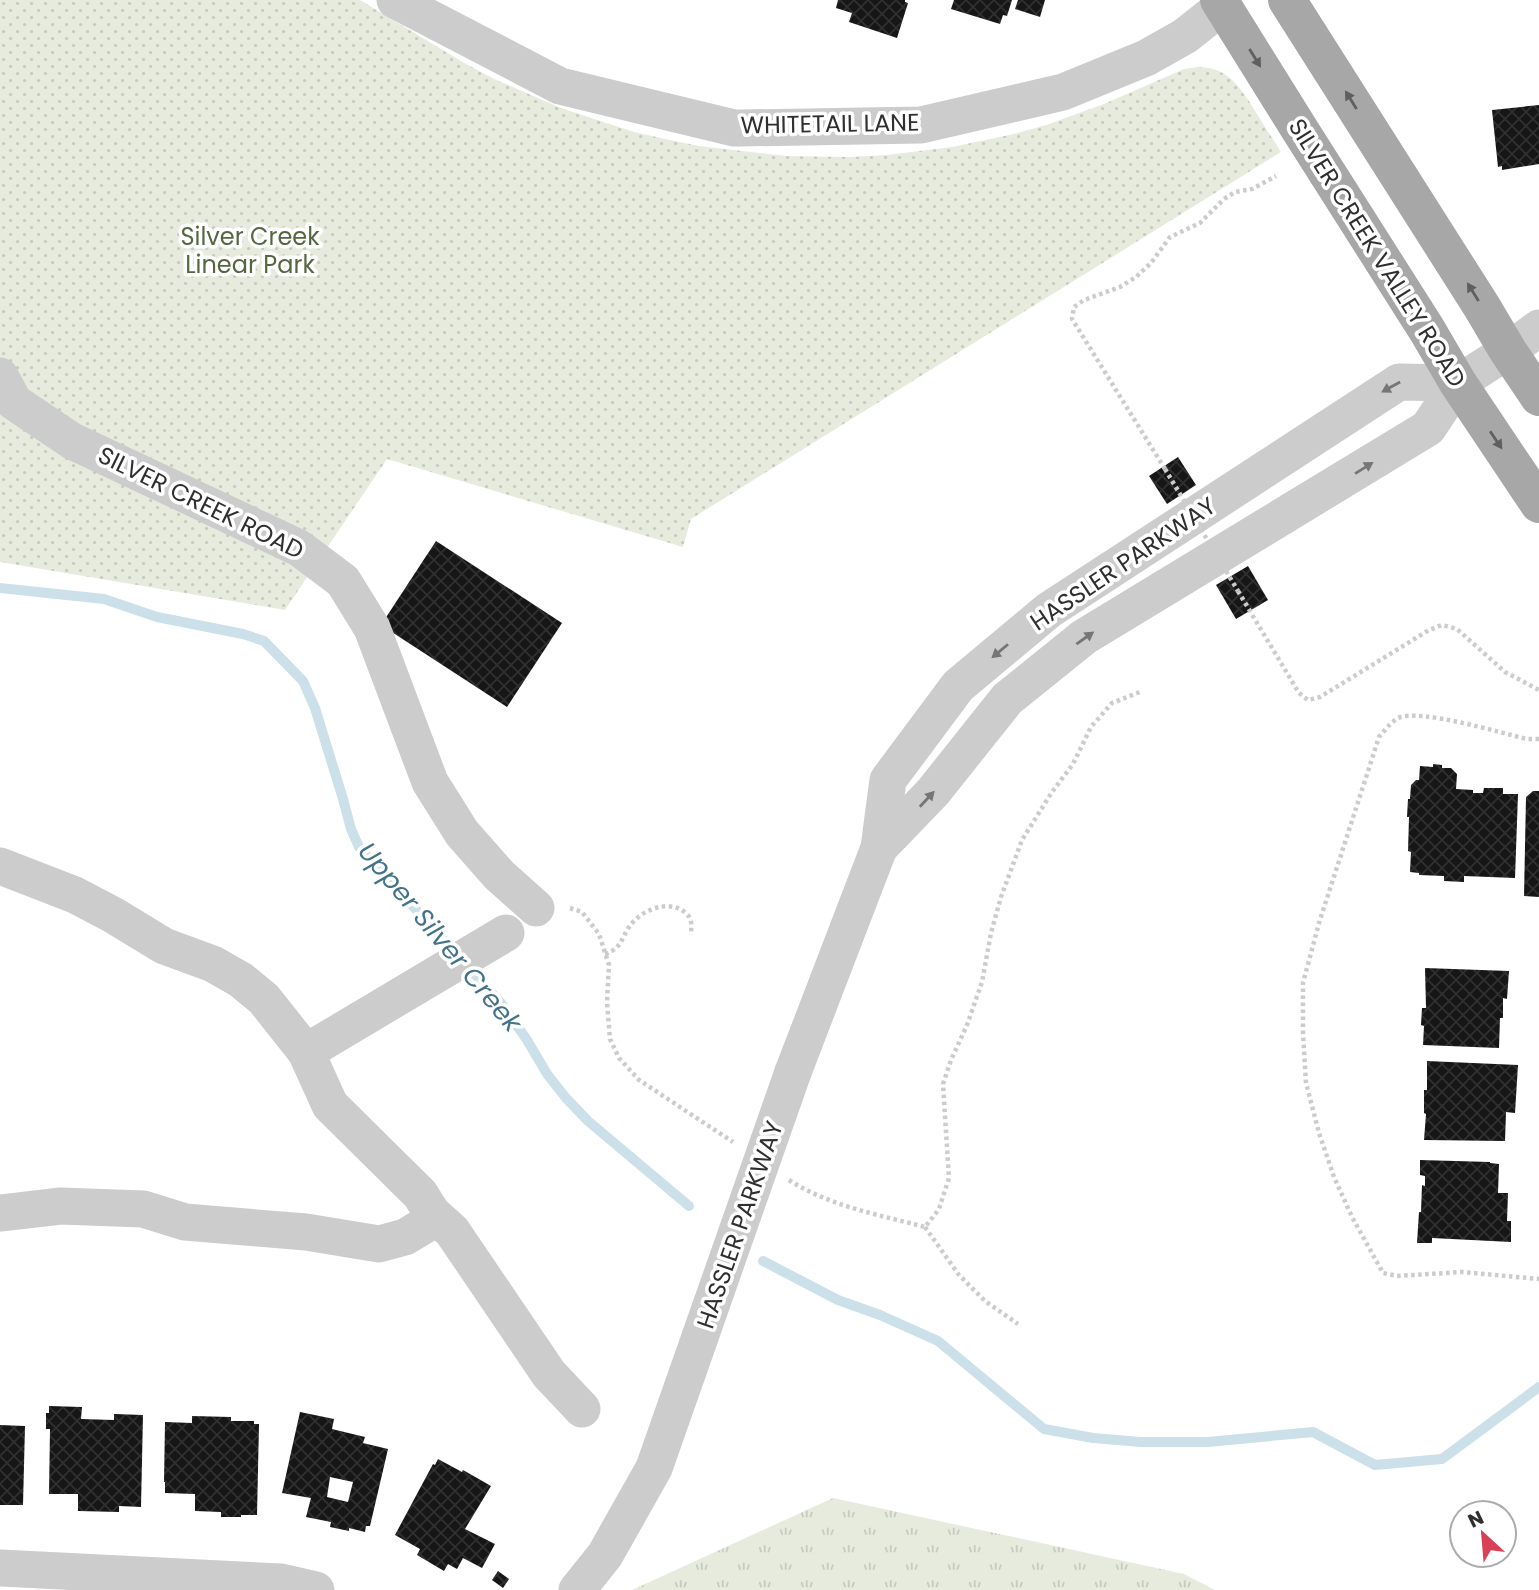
<svg xmlns="http://www.w3.org/2000/svg" width="1539" height="1590" viewBox="0 0 1539 1590" font-family="Poppins,sans-serif">
<style>
.grass{fill:url(#grass-tufts)}
.park{fill:url(#park-dots)}
.lines{fill:none;stroke-linecap:round;stroke-linejoin:round}
.stream{stroke:#cce0e9;stroke-width:10}
.building{fill:url(#building-cross-hatch);fill-rule:evenodd}
.path{stroke:#ccc;stroke-width:4.5;stroke-dasharray:3.5 3.5;stroke-linecap:butt}
.minor{stroke:#ccc;stroke-width:37}
.major{stroke:#a7a7a7;stroke-width:38}
.path-bridge{stroke:#ccc;stroke-width:4.5;stroke-dasharray:3.5 3.5;stroke-linecap:butt}
.minor-bridge{stroke:#ccc;stroke-width:37}
.oneway{fill:#5f5f5f}
.oneway2{fill:#767676}
.labels{text-anchor:middle;stroke-width:7;stroke-linejoin:round;paint-order:stroke}
.street-label{font-size:24px;fill:#2f2f2f;stroke:#fff}
.park-label{font-size:24px;fill:#556740;stroke:#fff}
.water-label{font-size:26px;font-style:italic;fill:#43738a;stroke:#fff}
</style>
<defs>
<pattern id="grass-tufts" width="24" height="20" patternUnits="userSpaceOnUse" patternTransform="scale(1.75)"><rect width="24" height="20" fill="#e6ebde"/><path d="M3 7l-1-3M5 7V3M7 7l1-3M15 17l-1-3M17 17v-4M19 17l1-3" fill="none" stroke="#c6cabf"/></pattern>
<pattern id="park-dots" width="8" height="8" patternUnits="userSpaceOnUse" patternTransform="scale(1.75)"><rect width="8" height="8" fill="#e6ebde"/><path d="M2 2h.1M6 6h.1" fill="none" stroke="#c6cabf" stroke-width="1.8" stroke-linecap="round"/></pattern>
<pattern id="building-cross-hatch" width="8" height="8" patternUnits="userSpaceOnUse" patternTransform="scale(1.75)"><rect width="8" height="8" fill="#161616"/><path d="M0 0l8 8M0 8l8-8" fill="none" stroke="#303030"/></pattern>
</defs>
<rect width="100%" height="100%" fill="#fff"/>
<path class="grass" d="M833,1498l351,76 31,16h-583z"/>
<path class="park" d="M0,0h360l101,61 31,17 69,30 73,24 36,8 29,6 88,10 64,1 36,-2 65,-8 62,-13 32,-9 58,-21 80,-35c37,-8 52,11 70,40 9,15 18,29 27,43l-590,367 -8,28 -296,-88 -102,151 -285,-48z"/>
<g class="lines">
<g class="stream">
<path d="M0,588l104,11 53,18 86,17 21,7 39,40 12,27 28,91 8,30 8,18 142,156 26,37 20,34 19,24 22,23 101,85"/>
<path d="M763,1261l75,39 42,15 58,26 106,88 49,9 48,4h67l105,-10 62,33 67,-6 97,-72"/>
</g>
</g>
<g class="building">
<path d="M838,0h67v2l3,1 -11,35 -48,-16 3,-9 -16,-5z"/>
<path d="M954,0h58l-5,16 -4,-1 -3,9 -49,-15z"/>
<path d="M1018,0h27l-5,17 -25,-8z"/>
<path d="M1539,105v59l-37,6v-4l-4,1 -6,-57z"/>
<path d="M1178,457l18,28 -29,19 -18,-28z"/>
<path d="M436,541l126,82 -55,84 -126,-82z"/>
<path d="M1248,566l20,34 -32,19 -20,-34z"/>
<path d="M1433,764l9,1v3h9l6,6 -1,15 17,1v3h10l1,-5h19v6h15l-3,84 -51,-2v6l-20,-1v-5l-25,-1v-2l-9,-1 1,-20 -3,-1 1,-34h-2l1,-18h2l1,-14 5,-5h3l1,-14 13,1z"/>
<path d="M1533,791h6v106l-15,-1 2,-99z"/>
<path d="M1425,968l84,3 -2,28 -4,-1v20h-3l-1,30 -76,-3 1,-19 -3,-1 1,-17h4z"/>
<path d="M1427,1061l91,4 -3,48 -9,-1 -1,29 -81,-1 2,-26 -2,-1v-23h3z"/>
<path d="M1420,1160l70,2v1l9,1 -1,29h10l-1,28h4v21l-79,-4v5h-15l2,-31h2l1,-27 3,1v-10l-5,-1z"/>
<path d="M49,1406l33,1 -1,12 33,1v-6l29,1 -2,92 -22,-1v6l-41,-1v-17h-29l1,-65h-4v-16h3z"/>
<path d="M300,1412l34,7 -2,10 33,8 -2,6 25,6 -18,77h-4l-1,6 -16,-4v3l-19,-4 1,-5 -25,-5 5,-19 -29,-5zM330,1477l23,5 -5,20 -21,-5z"/>
<path d="M192,1416l39,1v4h23v3h5l-2,91h-16v2h-20v-5l-26,-1v-17l-30,-1v-11h-1l1,-60 27,1z"/>
<path d="M0,1425l25,1 -2,79h-23z"/>
<path d="M438,1459l24,13 1,-2 28,16 -26,43 30,15 -13,24 -19,-10 -6,11 -9,-5 -4,7 -27,-16 3,-6 -25,-14 38,-71 2,1z"/>
<path d="M498,1571l11,8 -6,9 -11,-8z"/>
</g>
<g class="lines">
<g class="path">
<path d="M1165,469l-93,-150 2,-12 10,-7 36,-13 16,-10 15,-14 19,-26 30,-14 24,-24 11,-7 17,-3 24,-13"/>
<path d="M1238,591l61,102 9,7 12,-3 109,-67 13,-5 15,4 48,43 34,18"/>
<path d="M1539,739h-12c-26,-6 -108,-31 -129,-21 -8,5 -13,12 -19,19l-60,186 -16,60v50l3,50 13,50 15,44 18,40 31,56 14,3 65,-4 77,7"/>
<path d="M570,908l12,4 17,22 10,31 -2,37 3,37 9,19 20,22 94,62"/>
<path d="M605,954c19,-6 16,-19 28,-32 13,-14 38,-23 54,-8 6,6 4,14 4,21"/>
<path d="M789,1180c40,26 91,35 136,47l14,-18 10,-31 -6,-94 8,-24 16,-35 15,-43 9,-49 10,-36 21,-57 30,-48 21,-28 18,-37 21,-24 28,-11"/>
<path d="M925,1227l34,48 26,26 33,23"/>
</g>
<g class="minor">
<path d="M395,0l165,86 174,42h7l180,-3 142,-33 83,-34 39,-22 38,-30"/>
<path d="M0,376l14,26 58,39 227,107 44,33 29,47 58,154 32,51 37,42 37,33"/>
<path d="M879,848l54,-56 74,-93 77,-62 344,-209 30,-45 50,-32 31,-23"/>
<path d="M0,866l75,29 38,20 51,31 49,18 28,16 23,19 42,53 24,53 90,89 12,19 20,18 97,143 33,35"/>
<path d="M306,1052l200,-119"/>
<path d="M793,1072l86,-224 9,-68 70,-94 91,-76 350,-228 59,1"/>
<path d="M0,1213l61,-7 82,3 42,13 121,10 73,12 26,-7 20,-12 7,-12"/>
<path d="M0,1568l281,14 35,8"/>
<path d="M577,1590l28,-35 49,-87 46,-131"/>
</g>
<g class="major">
<path d="M1219,0l81,130 127,200 31,53 81,121"/>
<path d="M1287,0l195,307 26,44 31,46"/>
</g>
<path class="path-bridge" d="M1165,469l73,122"/>
<path class="minor-bridge" d="M700,1337l93,-265"/>
</g>
<defs><path id="oneway-solid" d="M-6-.8H1V-3.2L6.5 0L1 3.2V.8H-6Z" transform="scale(1.75)"/></defs>
<g class="oneway">
<use href="#oneway-solid" transform="translate(1255 58) rotate(58)"/>
<use href="#oneway-solid" transform="translate(1351 100) rotate(-122)"/>
<use href="#oneway-solid" transform="translate(1473 292) rotate(-122)"/>
<use href="#oneway-solid" transform="translate(1496 440) rotate(56)"/>
</g>
<g class="oneway2">
<use href="#oneway-solid" transform="translate(1391 387) rotate(151)"/>
<use href="#oneway-solid" transform="translate(1364 468) rotate(-32)"/>
<use href="#oneway-solid" transform="translate(1085 638) rotate(-35)"/>
<use href="#oneway-solid" transform="translate(1000 651) rotate(140)"/>
<use href="#oneway-solid" transform="translate(927 799) rotate(-47)"/>
</g>
<g class="labels">
<g class="street-label">
<text transform="translate(830 124) rotate(-1)" y="8">WHITETAIL LANE</text>
<text transform="translate(1377 253) rotate(58)" y="8">SILVER CREEK VALLEY ROAD</text>
<text transform="translate(201 503) rotate(26)" y="8">SILVER CREEK ROAD</text>
<text transform="translate(1123 564) rotate(-34)" y="8">HASSLER PARKWAY</text>
<text transform="translate(740 1225) rotate(-71)" y="8">HASSLER PARKWAY</text>
</g>
<g class="park-label">
<text x="250" y="245">Silver Creek<tspan x="250" dy="28">Linear Park</tspan></text>
</g>
<g class="water-label">
<text transform="translate(440 937) rotate(50)" y="9">Upper Silver Creek</text>
</g>
</g>
<g transform="translate(1483 1534) rotate(334)"><circle r="33" fill="#ffffff" stroke="#acacac" stroke-width="2"/>
<path d="M0-5L12 26L0 18L-12 26Z" fill="#d74055"/>
<text y="-10" font-size="19" font-weight="bold" text-anchor="middle" fill="#2f2f2f">N</text>
</g>
</svg>
